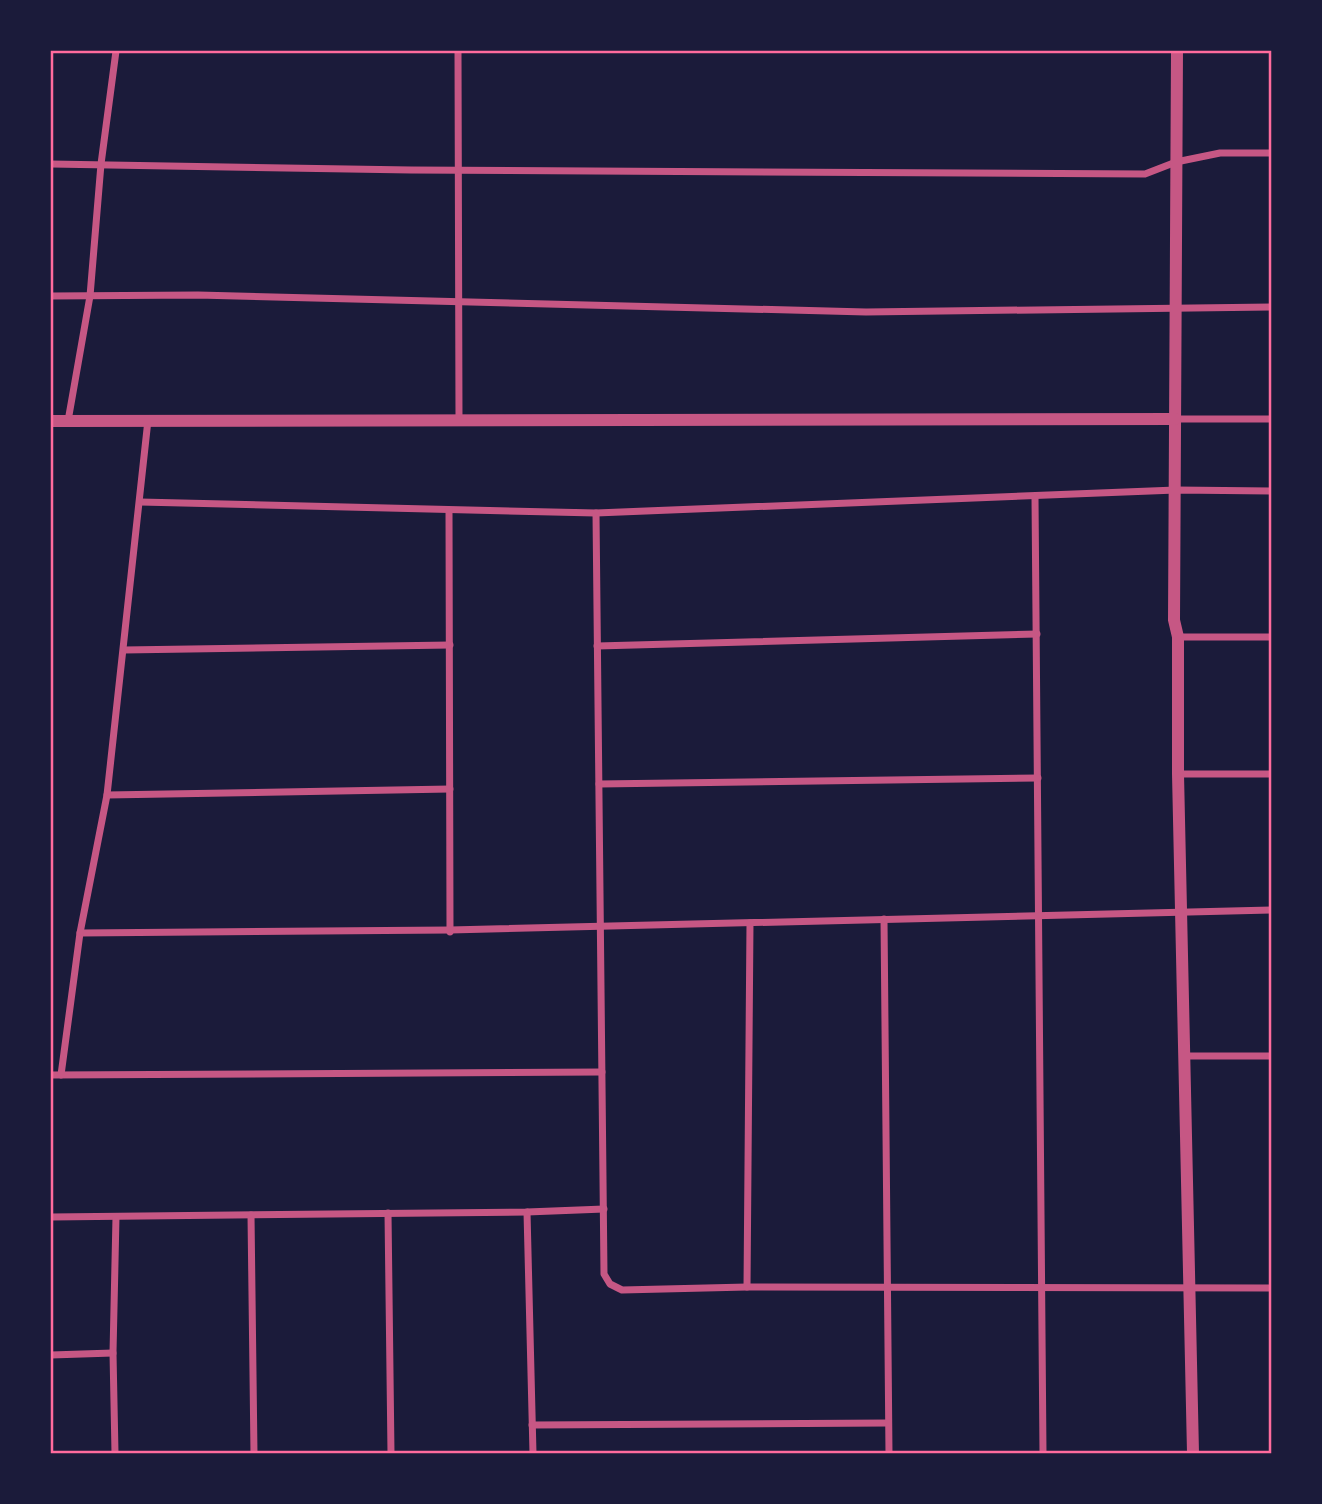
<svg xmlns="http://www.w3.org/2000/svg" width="1322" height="1504" viewBox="0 0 1322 1504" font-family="Rubik,sans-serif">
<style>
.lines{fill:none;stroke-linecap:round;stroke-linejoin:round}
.minor{stroke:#c65784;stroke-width:7}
.tertiary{stroke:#c65784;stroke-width:12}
.neatline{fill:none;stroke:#ff6b9d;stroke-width:2.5}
</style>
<rect width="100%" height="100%" fill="#1b1b3a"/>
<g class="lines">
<g class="minor">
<path d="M458,51l1,370"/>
<path d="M51,164l360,6 734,4 31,-12 44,-9h51"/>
<path d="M51,296l147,-1 668,17 405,-5"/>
<path d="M1175,419h96"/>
<path d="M68,421l22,-125 11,-132 15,-113"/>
<path d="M1035,497l8,956"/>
<path d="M140,502l456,11 580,-23 95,1"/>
<path d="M449,510l1,422"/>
<path d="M596,513l8,761 6,10 12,6 125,-3 524,1"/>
<path d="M1178,637h93"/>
<path d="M597,646l440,-12"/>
<path d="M124,650l326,-5"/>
<path d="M1178,774h93"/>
<path d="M599,784l439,-6"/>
<path d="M107,795l343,-6"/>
<path d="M884,919l5,534"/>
<path d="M80,933l370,-3 821,-20"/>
<path d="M1184,1056h87"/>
<path d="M51,1075l551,-3"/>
<path d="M61,1075l19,-142 27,-138 41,-375"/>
<path d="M527,1212l6,241"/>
<path d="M388,1213l3,240"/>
<path d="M251,1215l3,238"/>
<path d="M51,1217l476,-5 77,-3"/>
<path d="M747,1287l3,-364"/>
<path d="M51,1355l62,-2"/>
<path d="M532,1425l356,-2"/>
<path d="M115,1453l-2,-100 3,-136"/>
</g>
<g class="tertiary">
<path d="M1177,51l-3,569 4,17v137l15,679"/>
<path d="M51,421l1124,-2"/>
</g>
</g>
<rect width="1322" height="1504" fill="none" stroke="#1b1b3a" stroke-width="105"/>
<rect x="52" y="52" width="1218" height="1400" class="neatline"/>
</svg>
